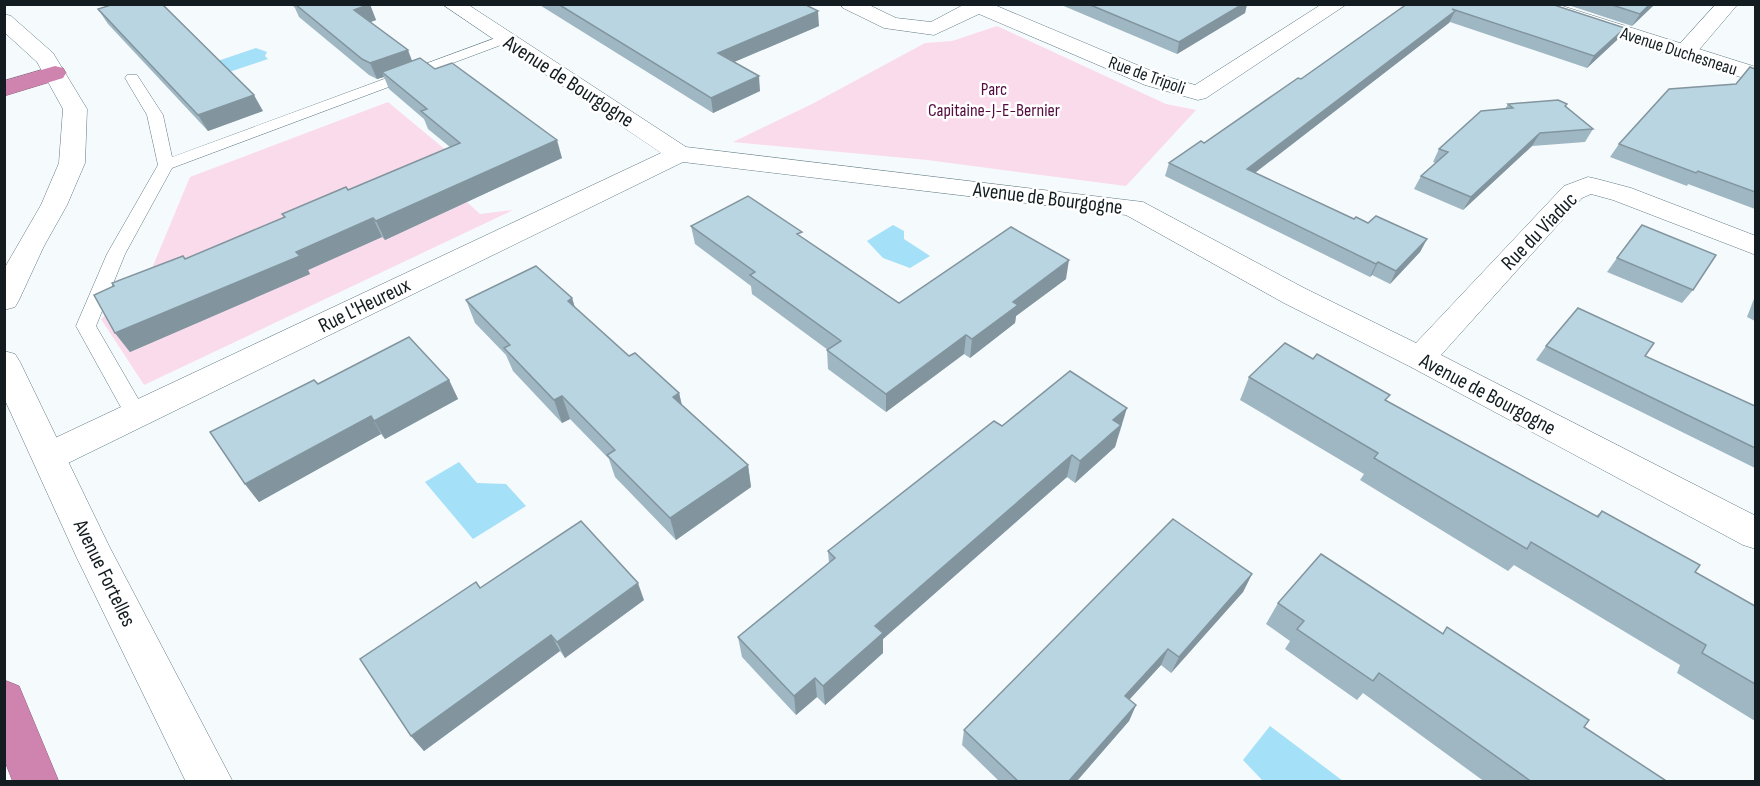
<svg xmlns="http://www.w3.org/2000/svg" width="1760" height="786" viewBox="0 0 1760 786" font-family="'Sofia Sans Condensed',sans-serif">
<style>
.green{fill:#fadbeb}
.water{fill:#a4e0f8}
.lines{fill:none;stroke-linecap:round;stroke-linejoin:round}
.service-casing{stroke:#607a84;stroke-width:1}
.minor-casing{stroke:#607a84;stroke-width:1}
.tertiary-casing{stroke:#607a84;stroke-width:1}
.motorway-casing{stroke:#8d5f7d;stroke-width:1}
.service{fill:#fff;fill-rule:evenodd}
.minor{fill:#fff;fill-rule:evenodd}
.tertiary{fill:#fff;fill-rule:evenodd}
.motorway{fill:#cf83af;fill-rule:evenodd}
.wall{fill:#9fb7c2}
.shaded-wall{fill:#82959e}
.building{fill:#b9d5e1;stroke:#82959e;stroke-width:1.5}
.labels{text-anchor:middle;stroke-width:5;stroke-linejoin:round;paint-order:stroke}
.far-street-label{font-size:18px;fill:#131d21;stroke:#fff}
.far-park-label{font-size:18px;fill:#540c3e;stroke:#fff}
.street-label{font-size:21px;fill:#131d21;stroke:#fff}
</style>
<rect width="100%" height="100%" fill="#f5fafd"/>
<g class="green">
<path d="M997,26l169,78 30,6 -70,76 -199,-26 -194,-18 81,-39 111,-60 27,-2z"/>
<path d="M388,102l101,84 -33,6 24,22 33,-4 -369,175 -43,-66 44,-34 45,-108z"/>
</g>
<g class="water">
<path d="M256,48l11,4 -2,4 3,3 -66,22 -11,-11z"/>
<path d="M893,225l11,6v8l26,17 -20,12 -27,-10 -16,-17z"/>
<path d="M459,462l18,21 29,1 20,22 -53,33 -48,-57z"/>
<path d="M1270,726l73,55h-80l-20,-21z"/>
</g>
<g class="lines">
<g class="service-casing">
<path id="service" d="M504,35l7,4 -2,3 -337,126 -47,86 -29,72 51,88 -3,6 -8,2 -8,-2 -52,-94 31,-72 51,-89 -11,-50 -22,-37 2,-3h10l26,40 9,42z"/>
</g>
<g class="minor-casing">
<g id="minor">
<path d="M442,4h25l219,143 457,55 163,87 110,54 148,-157 24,-9 9,2 34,9 125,48v19l-143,-55 -22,-6 -9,4 -141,157 315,161v33l-13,-4 -334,-179 -125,-63 -158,-88 -443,-53 -621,304 -12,4 -12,-4 -6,-10 6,-10 623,-293z"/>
<path d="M840,4h27l29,14 35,4 34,-18h27l169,71 34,10 127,-81h25l-141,94 -8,2 -53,-15 -166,-71 -45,21 -50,-7 -41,-20z"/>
<path d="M1716,4h22l-46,54 -8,2 -8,-2 -3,-5 3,-5z"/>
</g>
</g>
<g class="tertiary-casing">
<g id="tertiary">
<path d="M1523,4h33l200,63v15l-230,-74z"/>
<path d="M4,14l7,2 42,37 34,56 -2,54 -18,42 -23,41 -25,54 -4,7 -11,3v-41l37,-64 18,-42 4,-54 -26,-47 -33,-30z"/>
<path d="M4,351l11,3 5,8 89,184 124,236h-47l-110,-226 -72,-158z"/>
</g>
</g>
<g class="motorway-casing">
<g id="motorway">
<path d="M55,66l8,2 3,5 -3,5 -59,18v-15z"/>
<path d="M4,680l15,6 40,96h-46l-9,-23z"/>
</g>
</g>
<use href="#service" class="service"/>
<use href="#minor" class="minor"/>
<use href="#tertiary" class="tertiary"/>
<use href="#motorway" class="motorway"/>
</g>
<g class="wall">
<path d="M291,4h79l6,16 -6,2 42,39 150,97 -177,82 -3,-3 -74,33 2,4 -180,78 -15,-19 70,-74 99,-42 -2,-3 66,-24 102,-43 -22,-18 -4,-10 -35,-30 -5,-12 -7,2 -8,-4 -70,-58 -4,-9z"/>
<path d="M538,4h266l15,22 -85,36 26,29 -47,22z"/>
<path d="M1059,4h188l-2,9 -68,41z"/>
<path d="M1407,4l218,24 -8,12 -30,28 -137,-46 -195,151 99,46 73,20 -7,13 -30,32 -18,-9 -2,2 -205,-101 4,-13 35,-20 97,-64z"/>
<path d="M1565,4h90l-23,22z"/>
<path d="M98,9l165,102 -55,20 -100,-107z"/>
<path d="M1755,69v140l-67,-25 -1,2 -77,-29 9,-13 117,-60z"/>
<path d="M1508,104l58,2 27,23 -8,13 -53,4 -69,64 -49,-21 7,-13 15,-13 -3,-1 6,-13 66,-40z"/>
<path d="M691,226l111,12 97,65 167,-24 -50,37 -1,7 -45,35 -6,-4 -78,58 -58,-43 -1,-19h1l-76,-56 -1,-8 -56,-42z"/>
<path d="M1617,258l76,32 -11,13 -75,-31z"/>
<path d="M1755,296v25l-8,-4z"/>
<path d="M572,298l3,10 54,48 50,37 3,12 66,60 3,22 -75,53 -61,-63 -6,-18 -39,-40 -8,4 -49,-52 -7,-16 -31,-32 -9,-23z"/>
<path d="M1546,346l99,10 110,50v62l-219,-108z"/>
<path d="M1313,359l74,42 209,115 6,-5 93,61 60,34v115l-78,-48 3,-8 -166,-100 -6,6 -148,-91 4,-6 -124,-74 9,-23z"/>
<path d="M449,380l9,19 -73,40 -4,-5 -122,68 -14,-18 73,-100z"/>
<path d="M1002,426l119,4 -2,1 -4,16 -40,36 -8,-6 -184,162v14l-58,52 -8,-8 -21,18 -54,-58 -4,-20 91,-74 -1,-12z"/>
<path d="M1252,574l-9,18 -72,81 -10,-8 -32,35 7,5 -7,16 -53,61h-76l-38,-37 2,-15z"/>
<path d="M480,588l164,12 -79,58 -5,-7 -136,100 -13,-15z"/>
<path d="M1278,603l164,31 5,-7 137,100 84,55h-183l-122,-89 -6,7 -72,-51 5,-8 -24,-17z"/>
</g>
<g class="shaded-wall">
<path d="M1243,4h4l-2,9 -68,41 2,-12z"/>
<path d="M1650,4h5l-23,22 8,-12z"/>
<path d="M370,5l6,15 -16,6 -6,-16z"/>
<path d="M818,11l1,15 -99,42 -2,-15z"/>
<path d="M1455,11l-6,12 -206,159 4,-13z"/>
<path d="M1625,28l-8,12 -30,28 7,-12z"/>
<path d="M408,50l6,16 -32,6 2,5 -7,2 -7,-16z"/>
<path d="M759,76l1,15 -47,22 -2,-15z"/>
<path d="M254,95l9,16 -55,20 -10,-16z"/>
<path d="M1540,133l-8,13 -69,64 8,-13z"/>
<path d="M557,140l5,18 -177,82 -9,-19z"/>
<path d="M373,218l9,19 -74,33 2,4 -180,78 -15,-19z"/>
<path d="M1427,239l-7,13 -30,32 6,-13z"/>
<path d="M1069,260l-3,19 -50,37 -1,7 -45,35 2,-19 41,-37z"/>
<path d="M1378,262l-6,13 -2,2 6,-13z"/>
<path d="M572,298l7,23 -11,-20z"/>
<path d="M966,335l-2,19 -78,58v-18z"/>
<path d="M449,380l9,19 -73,40 -11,-18z"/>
<path d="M679,393l5,22 -11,-18z"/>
<path d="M562,396l8,23 -8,4 -8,-23z"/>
<path d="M1127,408l-12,39 -40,36 5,-22 33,-41z"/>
<path d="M371,416l10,18 -122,68 -14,-18z"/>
<path d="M1072,455l-5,22 -184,162v14l-58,52 -2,-19 52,-60z"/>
<path d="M748,465l3,22 -75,53 -6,-22z"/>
<path d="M1252,574l-9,18 -72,81 8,-16z"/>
<path d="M638,583l6,17 -79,58 -8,-16z"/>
<path d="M551,635l9,16 -136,100 -13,-15z"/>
<path d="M1168,649l-7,16 -43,47 7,-16z"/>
<path d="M815,678l2,19 -21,18 -2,-19z"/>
<path d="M1136,705l-7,16 -53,61h-8z"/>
</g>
<g class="building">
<path d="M114,4h48l92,91 -56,20 -100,-106z"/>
<path d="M295,4h75l-16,6 54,40 -38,13 -8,-4z"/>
<path d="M558,4h246l14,7 -100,42 41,23 -48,22z"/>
<path d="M1088,4h155l-64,38z"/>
<path d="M1407,4h144l74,24 -31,28 -142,-47 3,2 -208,158 107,50 2,-2 12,6 8,-7 51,23 -31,32 -18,-9 -2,2 -207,-101 32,-22 3,2 94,-65 3,1z"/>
<path d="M1609,4h41l-10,10z"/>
<path d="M420,58l15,11 17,-6 105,77 -181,81 -3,-3 -77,34 4,4 -185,77 -21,-38 20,-9 -2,-3 71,-27 2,3 100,-42 -3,-3 64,-27 2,3 112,-47 -39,-32 6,-2 -45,-37z"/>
<path d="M1750,67l5,2v123l-57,-21 -2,2 -77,-29 50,-55 67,-5z"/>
<path d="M1558,100l9,4 -2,2 28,23 -53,4 -69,64 -50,-21 27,-24 -9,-3 42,-38 32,-3 -5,-4z"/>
<path d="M748,196l54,36 -5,2 102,69 112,-76 58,33 -56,42 5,3 -46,34 -6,-4 -80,59 -59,-44 14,-9 -91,-66 5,-3 -64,-46z"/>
<path d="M1642,225l74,30 -23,35 -76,-32z"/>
<path d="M536,266l36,32 -4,3 61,55 6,-3 44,40 -6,4 75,68 -78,53 -63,-63 8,-5 -53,-54 -8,4 -50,-52 6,-3 -44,-45z"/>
<path d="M1578,308l76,35 -9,13 110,50v42l-209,-102z"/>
<path d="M409,337l40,43 -75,41 -3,-5 -126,68 -35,-52 104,-52 4,4z"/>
<path d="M1285,343l28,16 4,-5 73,41 -5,5 213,117 4,-6 98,54 -5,7 60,34v78l-53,-31 4,-8 -175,-103 -4,7 -153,-91 4,-5 -129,-76z"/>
<path d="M1070,371l57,37 -14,12 8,5 -41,36 -8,-6 -197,171 8,7 -60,53 -8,-8 -21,18 -56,-59 97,-79 -7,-7 166,-130 8,5z"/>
<path d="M1173,519l79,55 -73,83 -11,-8 -43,47 11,9 -68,77h-49l-55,-52z"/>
<path d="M581,521l57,62 -81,59 -6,-7 -140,101 -51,-77 116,-77 4,6z"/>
<path d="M1321,554l122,80 4,-7 142,93 -5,7 84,55h-136l-153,-109 -6,8 -76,-52 7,-8 -26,-18z"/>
</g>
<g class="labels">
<g class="far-street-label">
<text transform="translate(1679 51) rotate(18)" y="6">Avenue Duchesneau</text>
<text transform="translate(1147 75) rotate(20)" y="6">Rue de Tripoli</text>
</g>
<g class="far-park-label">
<text x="994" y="95">Parc<tspan x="994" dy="21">Capitaine-J-E-Bernier</tspan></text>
</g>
<g class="street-label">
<text transform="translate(569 81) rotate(33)" y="7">Avenue de Bourgogne</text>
<text transform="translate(1048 198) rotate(7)" y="7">Avenue de Bourgogne</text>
<text transform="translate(1539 231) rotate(-46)" y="7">Rue du Viaduc</text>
<text transform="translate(364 305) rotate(-26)" y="7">Rue L'Heureux</text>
<text transform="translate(1488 394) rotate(28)" y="7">Avenue de Bourgogne</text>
<text transform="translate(105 573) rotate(64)" y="7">Avenue Fortelles</text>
</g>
</g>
<rect width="1760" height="786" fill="none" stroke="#131d21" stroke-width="12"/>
</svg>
